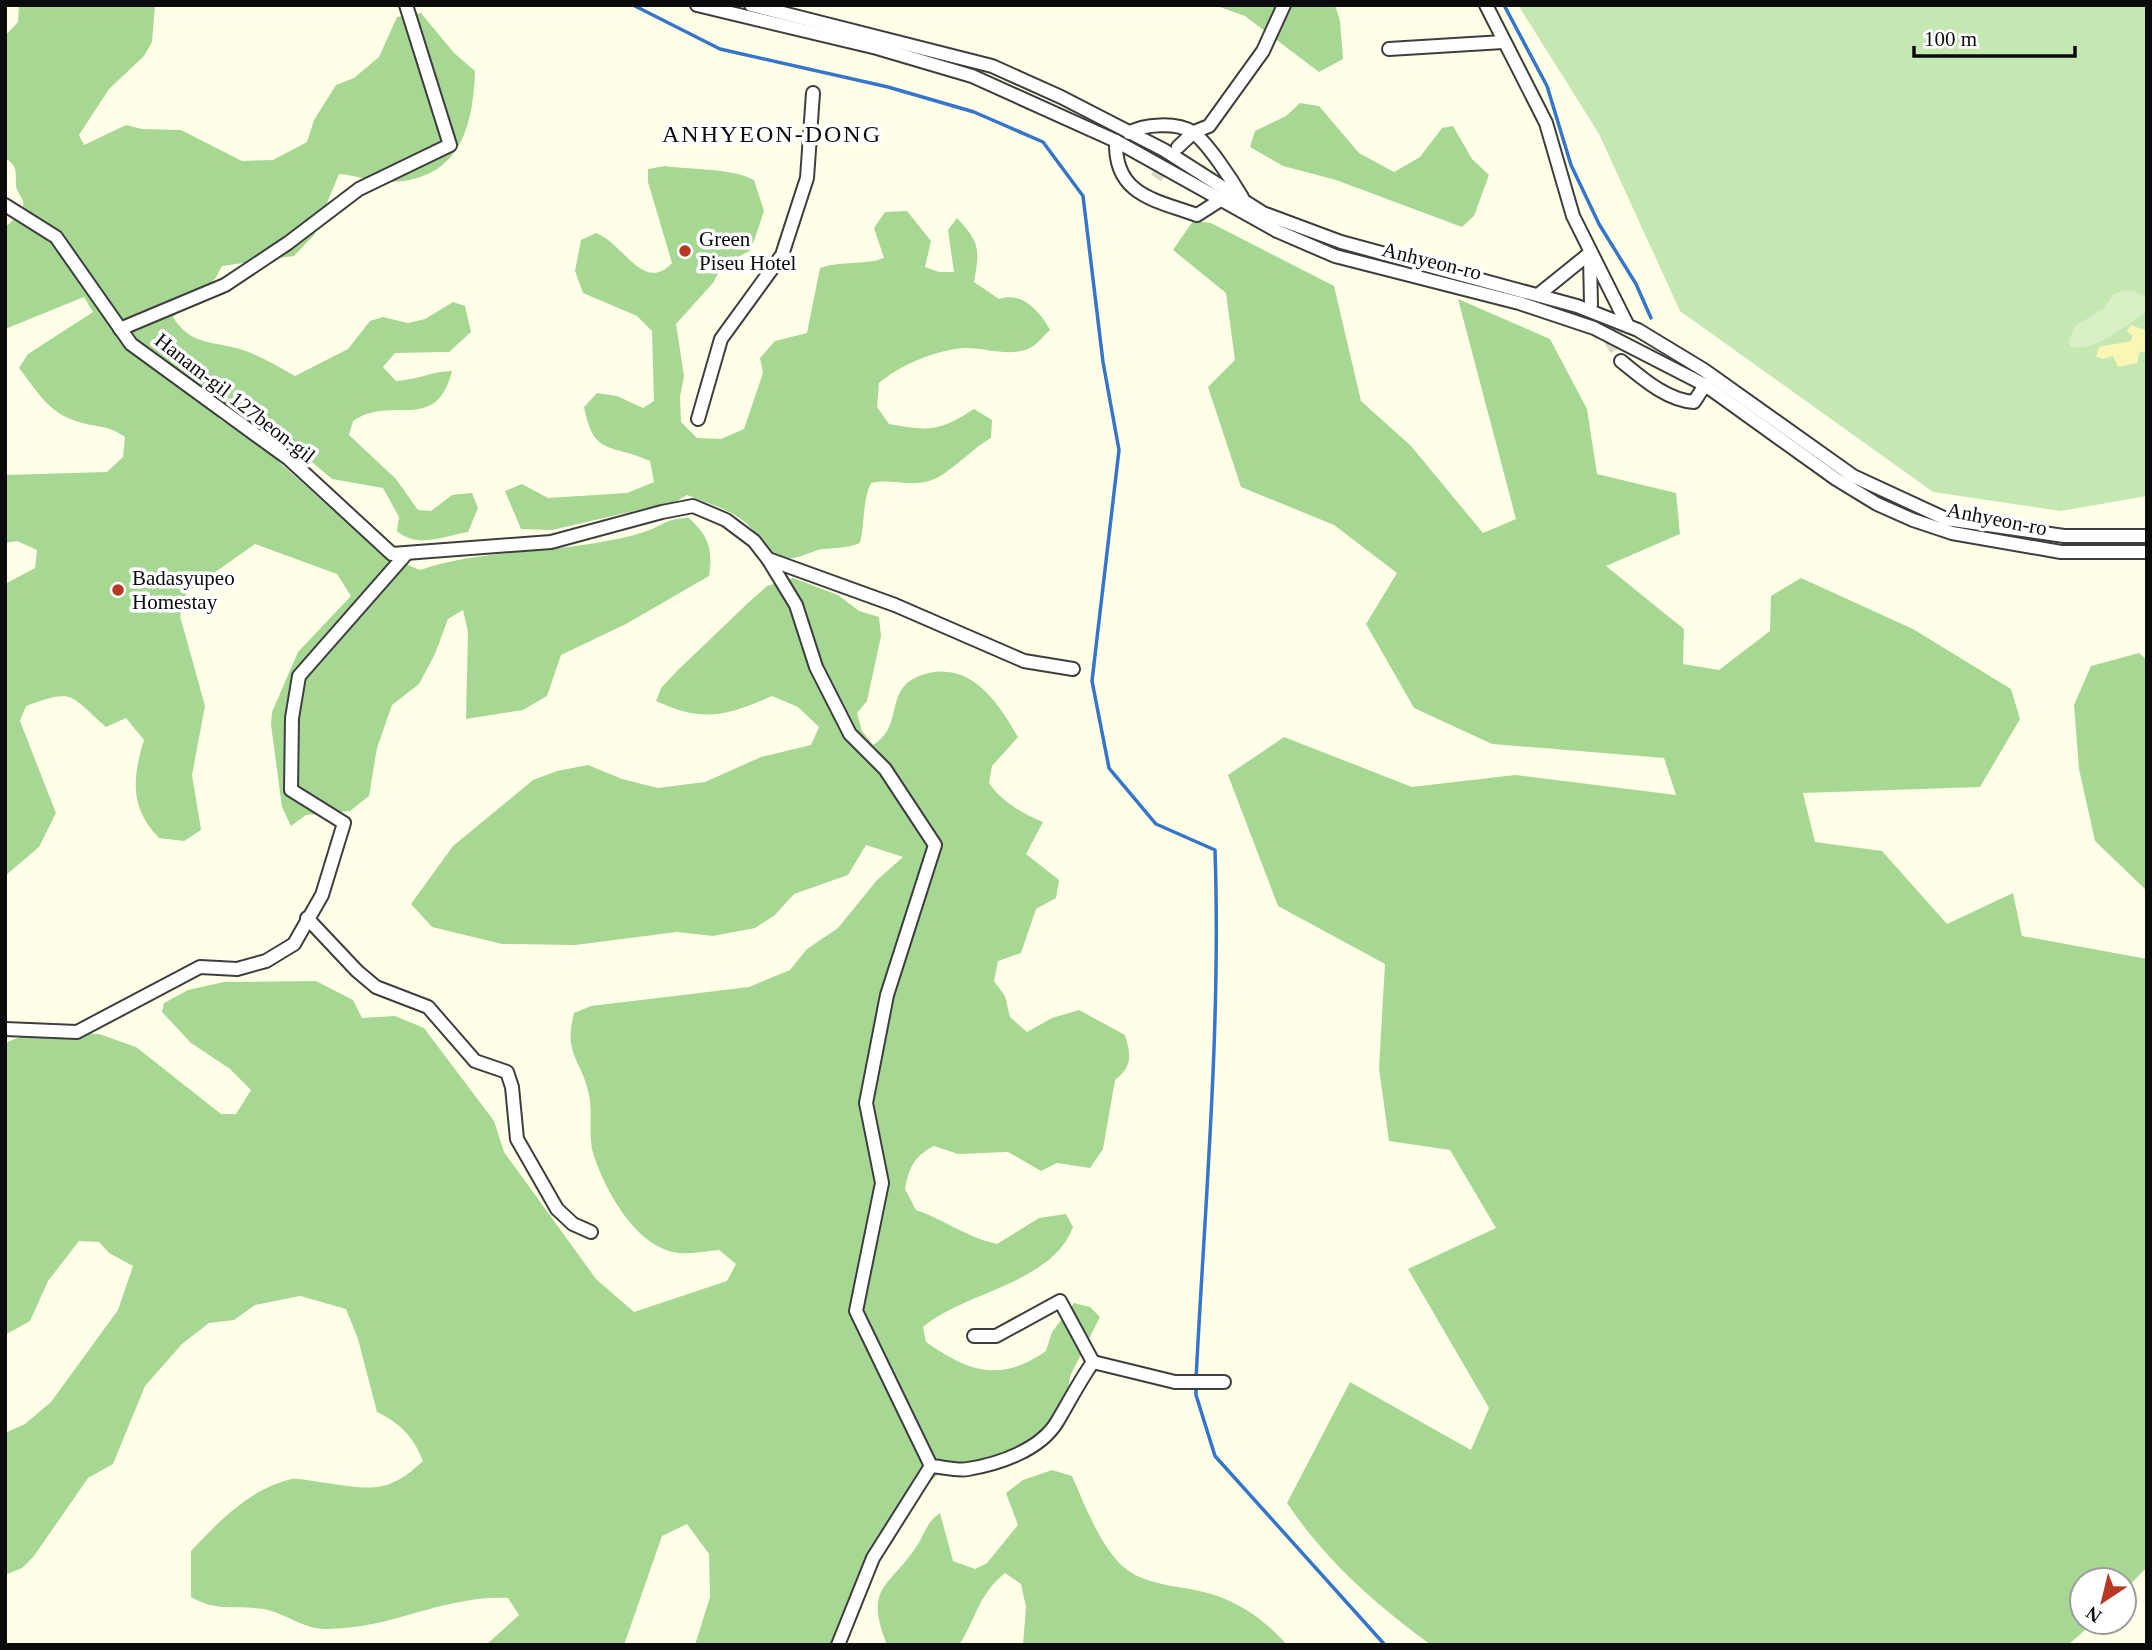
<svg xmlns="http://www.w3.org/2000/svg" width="2152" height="1650" viewBox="0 0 2152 1650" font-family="Georgia,serif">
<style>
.green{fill:#c5e8b3}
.forest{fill:#a6d893}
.sand{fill:#faf7b5}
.pitch{fill:#d9efc5}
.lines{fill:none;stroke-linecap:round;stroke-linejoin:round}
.stream{stroke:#3575cc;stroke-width:3.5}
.minor-tunnel{stroke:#dadac7;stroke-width:12;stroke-dasharray:12 6;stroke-linecap:butt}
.minor-casing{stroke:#3e3e3e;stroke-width:16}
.minor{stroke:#fff;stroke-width:12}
.poi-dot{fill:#b93824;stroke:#fff;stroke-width:2.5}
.labels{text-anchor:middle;stroke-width:7;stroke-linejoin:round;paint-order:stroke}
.poi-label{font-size:21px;fill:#0b0b0b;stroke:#fff;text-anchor:start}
.street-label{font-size:21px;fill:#0b0b0b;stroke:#fff}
.quarter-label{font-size:24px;letter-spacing:2px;fill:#0b0b0b;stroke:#fff}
</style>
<rect width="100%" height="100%" fill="#ffffe8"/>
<path class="green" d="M1518,5h629v491l-86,15 -128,-19 -253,-181 -81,-177z"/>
<g class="forest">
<path d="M19,5h136l-3,37 -8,14 -35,33 -30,46 5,10 42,-20 16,4 39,1 61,31 31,-1 34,-18 7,-22 22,-35 18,-7 25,-21 18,-40 24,-4 33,40 21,18c-2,58 -16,108 -83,111 -17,1 -36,-7 -53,-8l-25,61 -20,21 -72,10 -7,13 -42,38c17,28 39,24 67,32 19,6 37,17 55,27l53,-27 22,-28 13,-4 25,6 17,-4 28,-17 12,4 6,26 -22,20 -54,1 -12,14 13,14c21,-1 36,-10 56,-10 -16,64 -60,23 -99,50l-4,14 47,44 22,31 13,1 21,-16 20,-2 6,15 -10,24c-24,4 -50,17 -71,-1l2,-14 -16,-29 -51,-9 -79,-67 -28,-5 -6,12 40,25 124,111 37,15c57,-19 117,-17 176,-27 16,-3 33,-6 48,-11 19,-6 22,-14 45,-14 20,18 24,32 20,58l-83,48 -65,31 -14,41 -24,14 -57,9 2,-87 -5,-22 -15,9 -13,35 -16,30 -27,21 -15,43 -8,48 -19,15 -44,4 -15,11 -9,-19 -11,-82 1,-13 26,-60 53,-56 -14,-22 -82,-30 -68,48 -7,24 25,90 -13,69 9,55 -17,11 -25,-3c-29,-30 -27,-59 -15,-98l-18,-22 -20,9c-37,-32 -31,-39 -80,-21l-6,15 36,92 -17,34 -34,29v-292l30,-16 2,-18 -20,-9 -12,2v-68l102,-3 16,-15 2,-20c-19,-13 -27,-9 -46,-15 -30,-8 -42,-31 -60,-54l9,-14 65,-42 -9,-15 -79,32v-102c6,-5 17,-13 18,-21 2,-7 -6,-13 -7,-20 -1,-14 3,-19 -11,-28v-122l13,-14z"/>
<path d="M1214,5h121l5,16 3,38 -24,13 -74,-56z"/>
<path d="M1300,103l19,3 40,47 35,19 26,-15 22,-29 11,-2 19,33 17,16 -15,41 -12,11 -126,-47 -53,-14 -33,-19 5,-16 31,-15z"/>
<path d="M665,166c27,4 66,2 89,14l10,31 -13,39 -29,16 -9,17 -37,41 8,52 -4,21 1,25 16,16 24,1 23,-10 19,-56 -3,-15 15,-17 32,-8 13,-65c22,-8 43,-2 64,-10l-10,-30 11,-16 22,-1 24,30 -6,26 14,5h15l-6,-42 9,-12c23,25 23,31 17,64l25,17c22,-8 41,12 51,31 -6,5 -13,15 -20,18 -21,10 -45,-1 -66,0 -28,2 -64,17 -85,35l-2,24 12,17c41,7 49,8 85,-15l18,11 -1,18c-20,11 -40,35 -59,42 -21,8 -41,-2 -61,3 -9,19 -6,40 -11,60 -13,5 -23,5 -37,6 -14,2 -27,13 -42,8 -16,-6 -23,-23 -35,-34 -16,-14 -39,-20 -59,-28l-10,6 -125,29 -31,-1 -16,-38 17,-7 26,14 79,-5 27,-11 -4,-21c-40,-18 -56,-4 -66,-54l13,-14 20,3 26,12 11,-7 -2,-70 -15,-15 -54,-23 -8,-22 6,-31 15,-7c27,10 48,61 76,30l-24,-81v-13z"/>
<path d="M1193,221l18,2 123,63 27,115 50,45 72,87 33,-14 -58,-220 92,40 37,70 10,65 79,19 4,41 -74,32 78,63 -1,35 36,6 51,-39 1,-35 30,-18 112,51 98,60 9,30 -40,68 -177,6 12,49 67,9 65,73 66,-31 9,43 125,23v608l-23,24v-11h-42v42h12l-26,23h-637c-57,-42 -104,-83 -144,-142l63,-121 121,68 18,-42 -81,-139 88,-41 -46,-78 -61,-9 -10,-73 6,-104 -107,-58 -50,-131 56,-38 128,50 103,-12 161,20 -12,-37 -172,-14 -78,-36 -48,-84 31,-51 -63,-48 -93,-38 -33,-100 27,-27 -9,-67 -53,-43z"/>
<path d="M793,578l45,17 21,16 20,6 2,19 -14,65 -10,12 5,18 11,14c26,-16 16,-42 32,-60 8,-8 18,-11 29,-13 42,-5 66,34 84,65l-26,29 -3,17c13,19 33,30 54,39l-17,32 33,26 -3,18 -20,11 -15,44 -23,8 -4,20 11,15 5,21 17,15 25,-14 27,-8 46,25c6,20 8,31 -10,45l-12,69 -13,19 -33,-5 -16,8 -33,-19 -50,2 -24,-8c-20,10 -25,22 -29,43l11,21c31,11 50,27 81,34l42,-26 27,-4 7,13c-21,57 -108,64 -150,100l3,15c43,30 74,41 120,9l6,-19 22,-29 16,4 10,10 -30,59 -6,45 -14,14 -59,24 -33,6 -22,11 -26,27 -17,39 -29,34c0,27 -8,45 -20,69h-149l15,-48 -1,-43 -22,-30 -25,12 -38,109h-138l33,-30 -11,-17c-66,-3 -117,32 -183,31 -21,0 -41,-16 -61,-20 -27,-4 -48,3 -73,-12v-46c28,-30 60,-63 101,-72 8,-1 18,2 27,3 48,6 66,15 104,-21 -10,-25 -22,-37 -46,-49l-19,-73 -12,-30 -46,-13 -45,9 -21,15 -25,3 -27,21 -37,42 -32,78 -25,14 -54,78 -12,12 -17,7v-142l20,-9 26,-22 67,-92 15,-44 -24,-13 -10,-11 -20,-1 -31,40 -18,40 -25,14v-292l32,-13 62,4 37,13 85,67h15l15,-24 -21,-21 -39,-26 -29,-31 2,-9 24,-13 36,-8 92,-1 37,19 9,18 33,-2 29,12 70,93 10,31 92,127 38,33 93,-31 9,-17 -17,-14c-12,1 -26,4 -38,3 -43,-2 -76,-62 -88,-100 -5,-18 0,-40 -4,-58 -7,-36 -26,-39 -15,-82l17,-7 158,-19 41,-17 17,-21 31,-21 39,-48 26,-23 -37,-12 -18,30 -54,19 -19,21 -20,13 -42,8 -36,-4 -102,13 -73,-1 -70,-17 -21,-23 42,-58 80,-66 24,-9 31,-6 34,14 36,9 47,-6 56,-25 50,-12 8,-18 -21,-20 -26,-11c-45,20 -70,27 -116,5l5,-13 17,-18 70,-67 19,-17z"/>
<path d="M2139,653l8,7v231l-52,-50 -16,-72 -5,-64 17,-39z"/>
<path d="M1052,1470l20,6c12,27 23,57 42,81 25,33 69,26 103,39 27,9 52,28 70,49h-264l3,-38 -5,-23 -16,-11c-28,23 -28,45 -46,72h-72c-24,-60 3,-57 31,-101 8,-13 9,-22 22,-31l13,48 22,8 12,-6 31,-38 -12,-32 17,-13z"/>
</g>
<path class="sand" d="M2131,325l16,6v23l-7,-3 -3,12 -19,4 -5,-11 -10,3 -7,-2 3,-10 32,-6 1,-6 -5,-4z"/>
<path class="pitch" d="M2123,290h10l14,8v14c-20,11 -55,44 -77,34l-2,-4 7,-16 28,-17 10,-14z"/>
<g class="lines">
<g class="stream">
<path d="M633,5l87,44 168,38 86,25 69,30 40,54 20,166 16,88 -27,231 17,87 47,56 59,26c6,176 -10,353 -19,529"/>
<path d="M1504,5l43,81 24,79 28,59 37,60 15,34"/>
<path d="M1196,1386v9l19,61 170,189"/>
</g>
<g class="minor-tunnel">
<path d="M1156,178l22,-31"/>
<path d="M1593,308l28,53"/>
</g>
<g class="minor-casing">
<g id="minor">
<path d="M697,5l180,43 95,28 144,65 161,90 58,25 184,47 75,25 111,57 131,94 41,25 36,16 39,13 109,19h86"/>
<path d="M751,5l241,61 69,31 103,53 99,63 78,29 236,64 61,24 66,40 149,106 93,43 118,17h83"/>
<path d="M1486,5l60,118 27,93 55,110"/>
<path d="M1389,49l114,-7"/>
<path d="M1129,133c14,-9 48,-11 63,-1 14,8 41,50 50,65"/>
<path d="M1116,141c-2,54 39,59 81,74l25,-16"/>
<path d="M1178,147l16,-15 15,-6 54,-75 21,-46"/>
<path d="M5,205l51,32 75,107 158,115 103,95 159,-12 111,-30 31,-6 33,14 28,21 14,18 28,46 20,62 34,67 35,35 50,76 -48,150 -21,108 16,80 -26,128 75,155c12,1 26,5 37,3 31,-5 72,-19 89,-47 12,-20 22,-40 36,-60l82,20h49"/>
<path d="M1590,257l1,48"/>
<path d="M1538,295l52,-42"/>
<path d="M120,329l105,-44 63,-42 71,-54 91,-44 -44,-140"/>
<path d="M1621,361c21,17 45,39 73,41l11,-17"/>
<path d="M698,419l23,-80 61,-84 25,-77 6,-85"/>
<path d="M768,559l127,46 129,56 49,8"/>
<path d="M307,918l50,53 19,16 52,20 47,54 32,11 5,15 5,52 40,70 16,15 18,8"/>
<path d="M5,1029l72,3 123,-65 37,2 29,-8 28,-17 28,-49 22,-72 -53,-33 1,-72 7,-42 108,-123"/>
<path d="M974,1336h22l64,-35 33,61"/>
<path d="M838,1645l35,-87 58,-92"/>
</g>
</g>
<use href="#minor" class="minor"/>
</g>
<g class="poi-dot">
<circle cx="685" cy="251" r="7"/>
<circle cx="118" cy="590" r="7"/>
</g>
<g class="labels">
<g class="poi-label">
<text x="699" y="246">Green<tspan x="699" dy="24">Piseu Hotel</tspan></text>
<text x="132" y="585">Badasyupeo<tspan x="132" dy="24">Homestay</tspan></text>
</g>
<g class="street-label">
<text transform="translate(1432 261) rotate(14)" y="7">Anhyeon-ro</text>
<text transform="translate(235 398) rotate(38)" y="7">Hanam-gil 127beon-gil</text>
<text transform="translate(1997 519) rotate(11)" y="7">Anhyeon-ro</text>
</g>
<g class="quarter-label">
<text x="772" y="142">ANHYEON-DONG</text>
</g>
</g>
<rect width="2152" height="1650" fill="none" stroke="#0b0b0b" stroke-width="14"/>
<g transform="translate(2103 1601) rotate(215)"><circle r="33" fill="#ffffff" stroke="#9d9d9d" stroke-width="2"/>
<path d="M0-5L12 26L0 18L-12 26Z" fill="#b93824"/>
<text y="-10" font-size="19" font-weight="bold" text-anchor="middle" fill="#0b0b0b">N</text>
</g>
<path d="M1914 46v10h161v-10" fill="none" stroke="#0b0b0b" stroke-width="3.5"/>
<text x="1924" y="46" font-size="21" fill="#0b0b0b" stroke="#ffffff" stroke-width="5" paint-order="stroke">100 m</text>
</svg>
